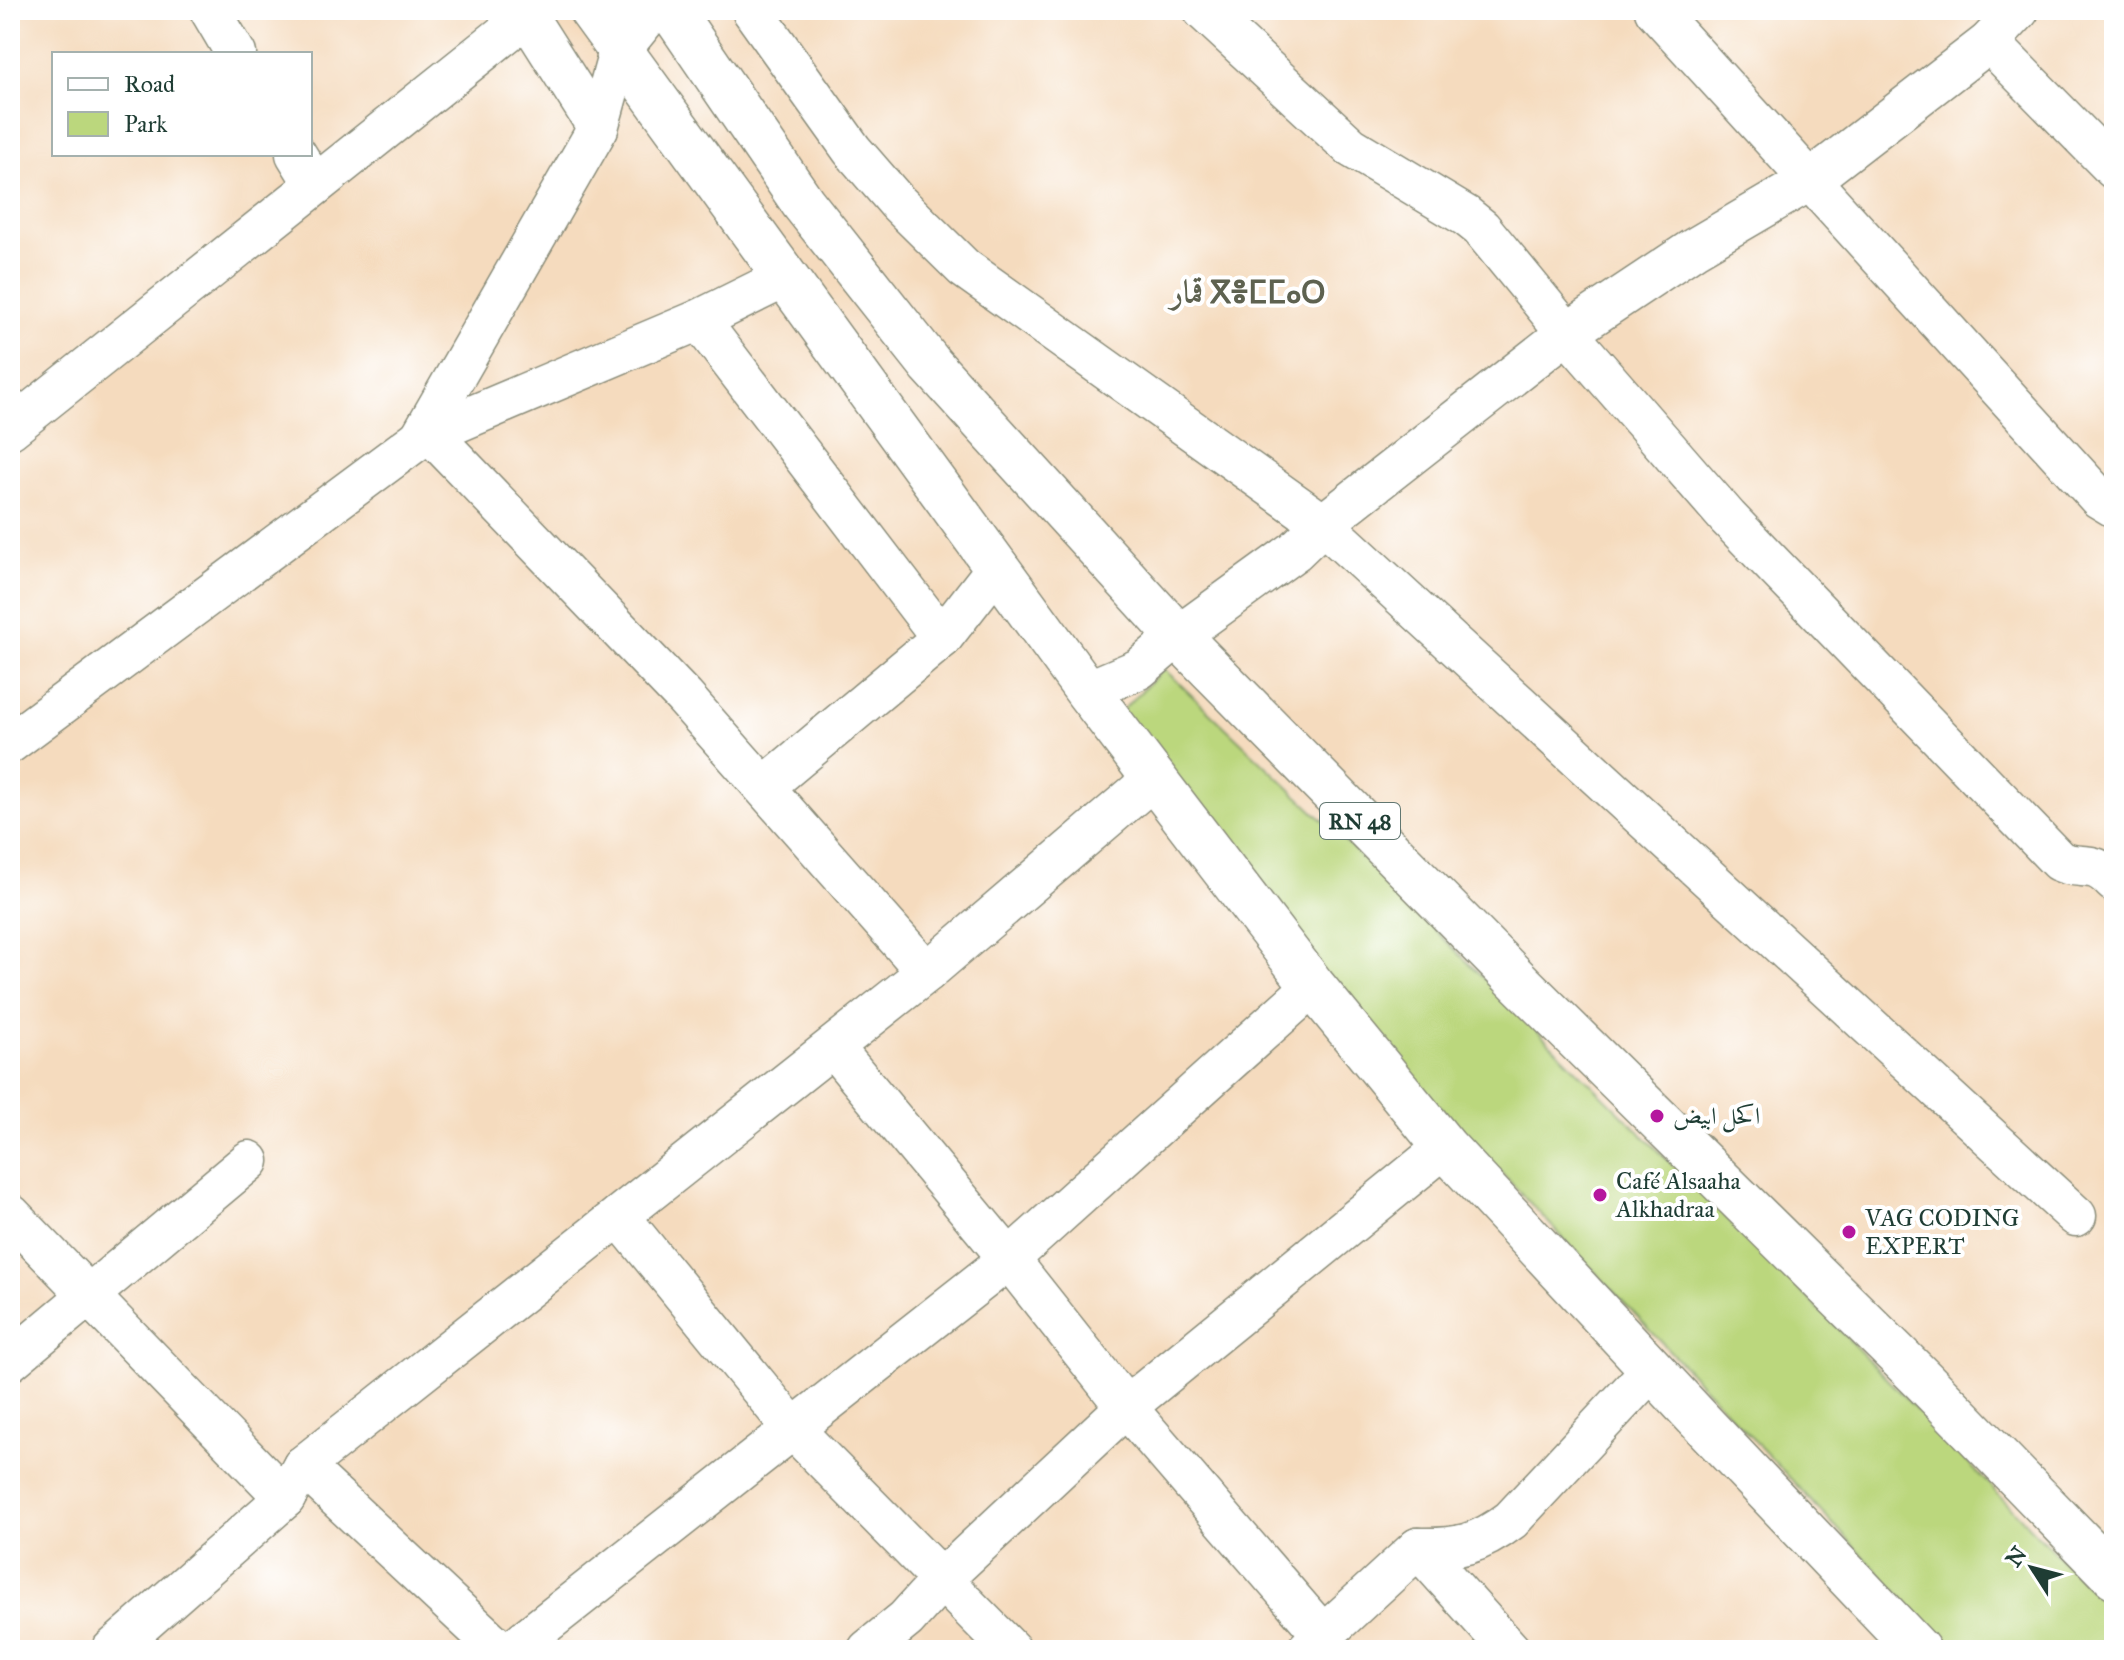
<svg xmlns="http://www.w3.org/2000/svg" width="2124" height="1660" viewBox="0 0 2124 1660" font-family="'IM FELL Great Primer',Amiri,'Noto Sans Tifinagh',serif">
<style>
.park{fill:#bbd77d;stroke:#6d8a58;stroke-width:2}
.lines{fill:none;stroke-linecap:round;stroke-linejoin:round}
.minor-casing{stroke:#8a8c79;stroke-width:43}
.highway-casing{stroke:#8a8c79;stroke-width:47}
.minor{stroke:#fff;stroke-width:40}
.highway{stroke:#fff;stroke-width:44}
.poi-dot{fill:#b5179e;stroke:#fff;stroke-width:3}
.labels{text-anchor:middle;stroke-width:8;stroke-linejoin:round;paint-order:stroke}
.shield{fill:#fff;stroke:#627771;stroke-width:2}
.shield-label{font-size:22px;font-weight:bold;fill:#1f3d34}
.poi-label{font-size:24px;fill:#1f3d34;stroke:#fff;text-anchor:start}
.district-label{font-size:32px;font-weight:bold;fill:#5e6250;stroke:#fff}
</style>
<rect width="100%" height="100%" fill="#fff"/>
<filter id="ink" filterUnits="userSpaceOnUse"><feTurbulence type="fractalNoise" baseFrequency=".0125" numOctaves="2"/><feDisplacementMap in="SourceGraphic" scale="16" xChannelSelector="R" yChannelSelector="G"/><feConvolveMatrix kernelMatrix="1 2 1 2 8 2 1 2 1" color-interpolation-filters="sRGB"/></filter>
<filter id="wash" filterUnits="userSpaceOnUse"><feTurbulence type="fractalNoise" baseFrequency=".006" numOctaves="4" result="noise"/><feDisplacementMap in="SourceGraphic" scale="32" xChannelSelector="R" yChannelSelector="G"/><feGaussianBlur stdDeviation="1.8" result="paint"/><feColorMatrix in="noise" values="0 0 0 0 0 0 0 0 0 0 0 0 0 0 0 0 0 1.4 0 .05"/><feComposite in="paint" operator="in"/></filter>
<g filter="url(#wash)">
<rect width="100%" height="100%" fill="#f5dbbe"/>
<path class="park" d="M1164,669l186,177 475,469 289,299v36h-162l-638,-676 -192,-264z"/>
</g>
<g filter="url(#ink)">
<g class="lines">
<g class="minor-casing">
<g id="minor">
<path d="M210,10l26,44"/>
<path d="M523,10l75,118"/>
<path d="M752,10l100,140 45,52 67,66 359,256 753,692"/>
<path d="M1203,10l148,137 115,69 15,12 86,105 161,185 331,343c24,11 32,-4 55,21"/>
<path d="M1655,10l444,488 15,9"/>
<path d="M1989,42l125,127"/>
<path d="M296,154l19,31"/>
<path d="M699,320l243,318 -178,149"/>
<path d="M10,429l517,-413"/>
<path d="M431,434l253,263 243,275"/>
<path d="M420,438l178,-310 21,-76 34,-42"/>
<path d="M942,638l56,-72"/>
<path d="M1087,691l52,-22 39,-33 117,-85 28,-27 244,-191 126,-84 116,-68 180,-139 30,-32"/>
<path d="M10,743l410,-305 279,-118 87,-43"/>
<path d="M833,1047l176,212 117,148 197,228"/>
<path d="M10,1214l275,284"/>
<path d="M619,1216l175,214 217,220"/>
<path d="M10,1361l239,-200"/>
<path d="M303,1466l197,184"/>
<path d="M1418,1548l92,102"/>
<path d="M112,1650l173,-152 18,-32 624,-494 226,-193"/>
<path d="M512,1650l497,-391 304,-273"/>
<path d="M868,1650l38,-31 36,-40 184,-172 319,-260"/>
<path d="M1307,1650l111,-102c40,1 60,-3 93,-28l141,-151"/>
</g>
</g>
<g class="highway-casing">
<g id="highway">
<path d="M591,10l496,681 226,295 132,161 259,278 214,225"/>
<path d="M671,10l132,193 128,162 247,271 344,349 402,396 190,195"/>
</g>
</g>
<use href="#minor" class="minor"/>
<use href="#highway" class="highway"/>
</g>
</g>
<g class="poi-dot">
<circle cx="1657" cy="1116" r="8"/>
<circle cx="1600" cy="1195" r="8"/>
<circle cx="1849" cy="1232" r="8"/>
</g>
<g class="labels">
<rect class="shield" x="1320" y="803" width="80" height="36" rx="6"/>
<g class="shield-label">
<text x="1360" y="829">RN 48</text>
</g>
<g class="poi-label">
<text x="1673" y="1124">اكحل ابيض</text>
<text x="1616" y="1189">Café Alsaaha<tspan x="1616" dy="28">Alkhadraa</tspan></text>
<text x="1865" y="1226">VAG CODING<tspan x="1865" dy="28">EXPERT</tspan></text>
</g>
<g class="district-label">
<text x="1248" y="303">قمار ⴳⴻⵎⵎⴰⵔ</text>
</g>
</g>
<rect width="2124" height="1660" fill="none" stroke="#fff" stroke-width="40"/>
<rect x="52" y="52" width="260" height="104" fill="#ffffff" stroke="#a5b1ae" stroke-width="2"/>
<rect x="68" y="78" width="40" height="12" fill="#ffffff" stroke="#a5b1ae" stroke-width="2"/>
<text x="124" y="92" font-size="24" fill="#1f3d34">Road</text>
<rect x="68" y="112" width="40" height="24" fill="#bbd77d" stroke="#a5b1ae" stroke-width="2"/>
<text x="124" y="132" font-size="24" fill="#1f3d34">Park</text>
<g transform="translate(2032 1568) rotate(306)" stroke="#ffffff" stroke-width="6" paint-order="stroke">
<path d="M0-6L14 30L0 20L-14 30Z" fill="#1f3d34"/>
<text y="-12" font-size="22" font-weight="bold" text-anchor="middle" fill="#1f3d34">N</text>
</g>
</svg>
